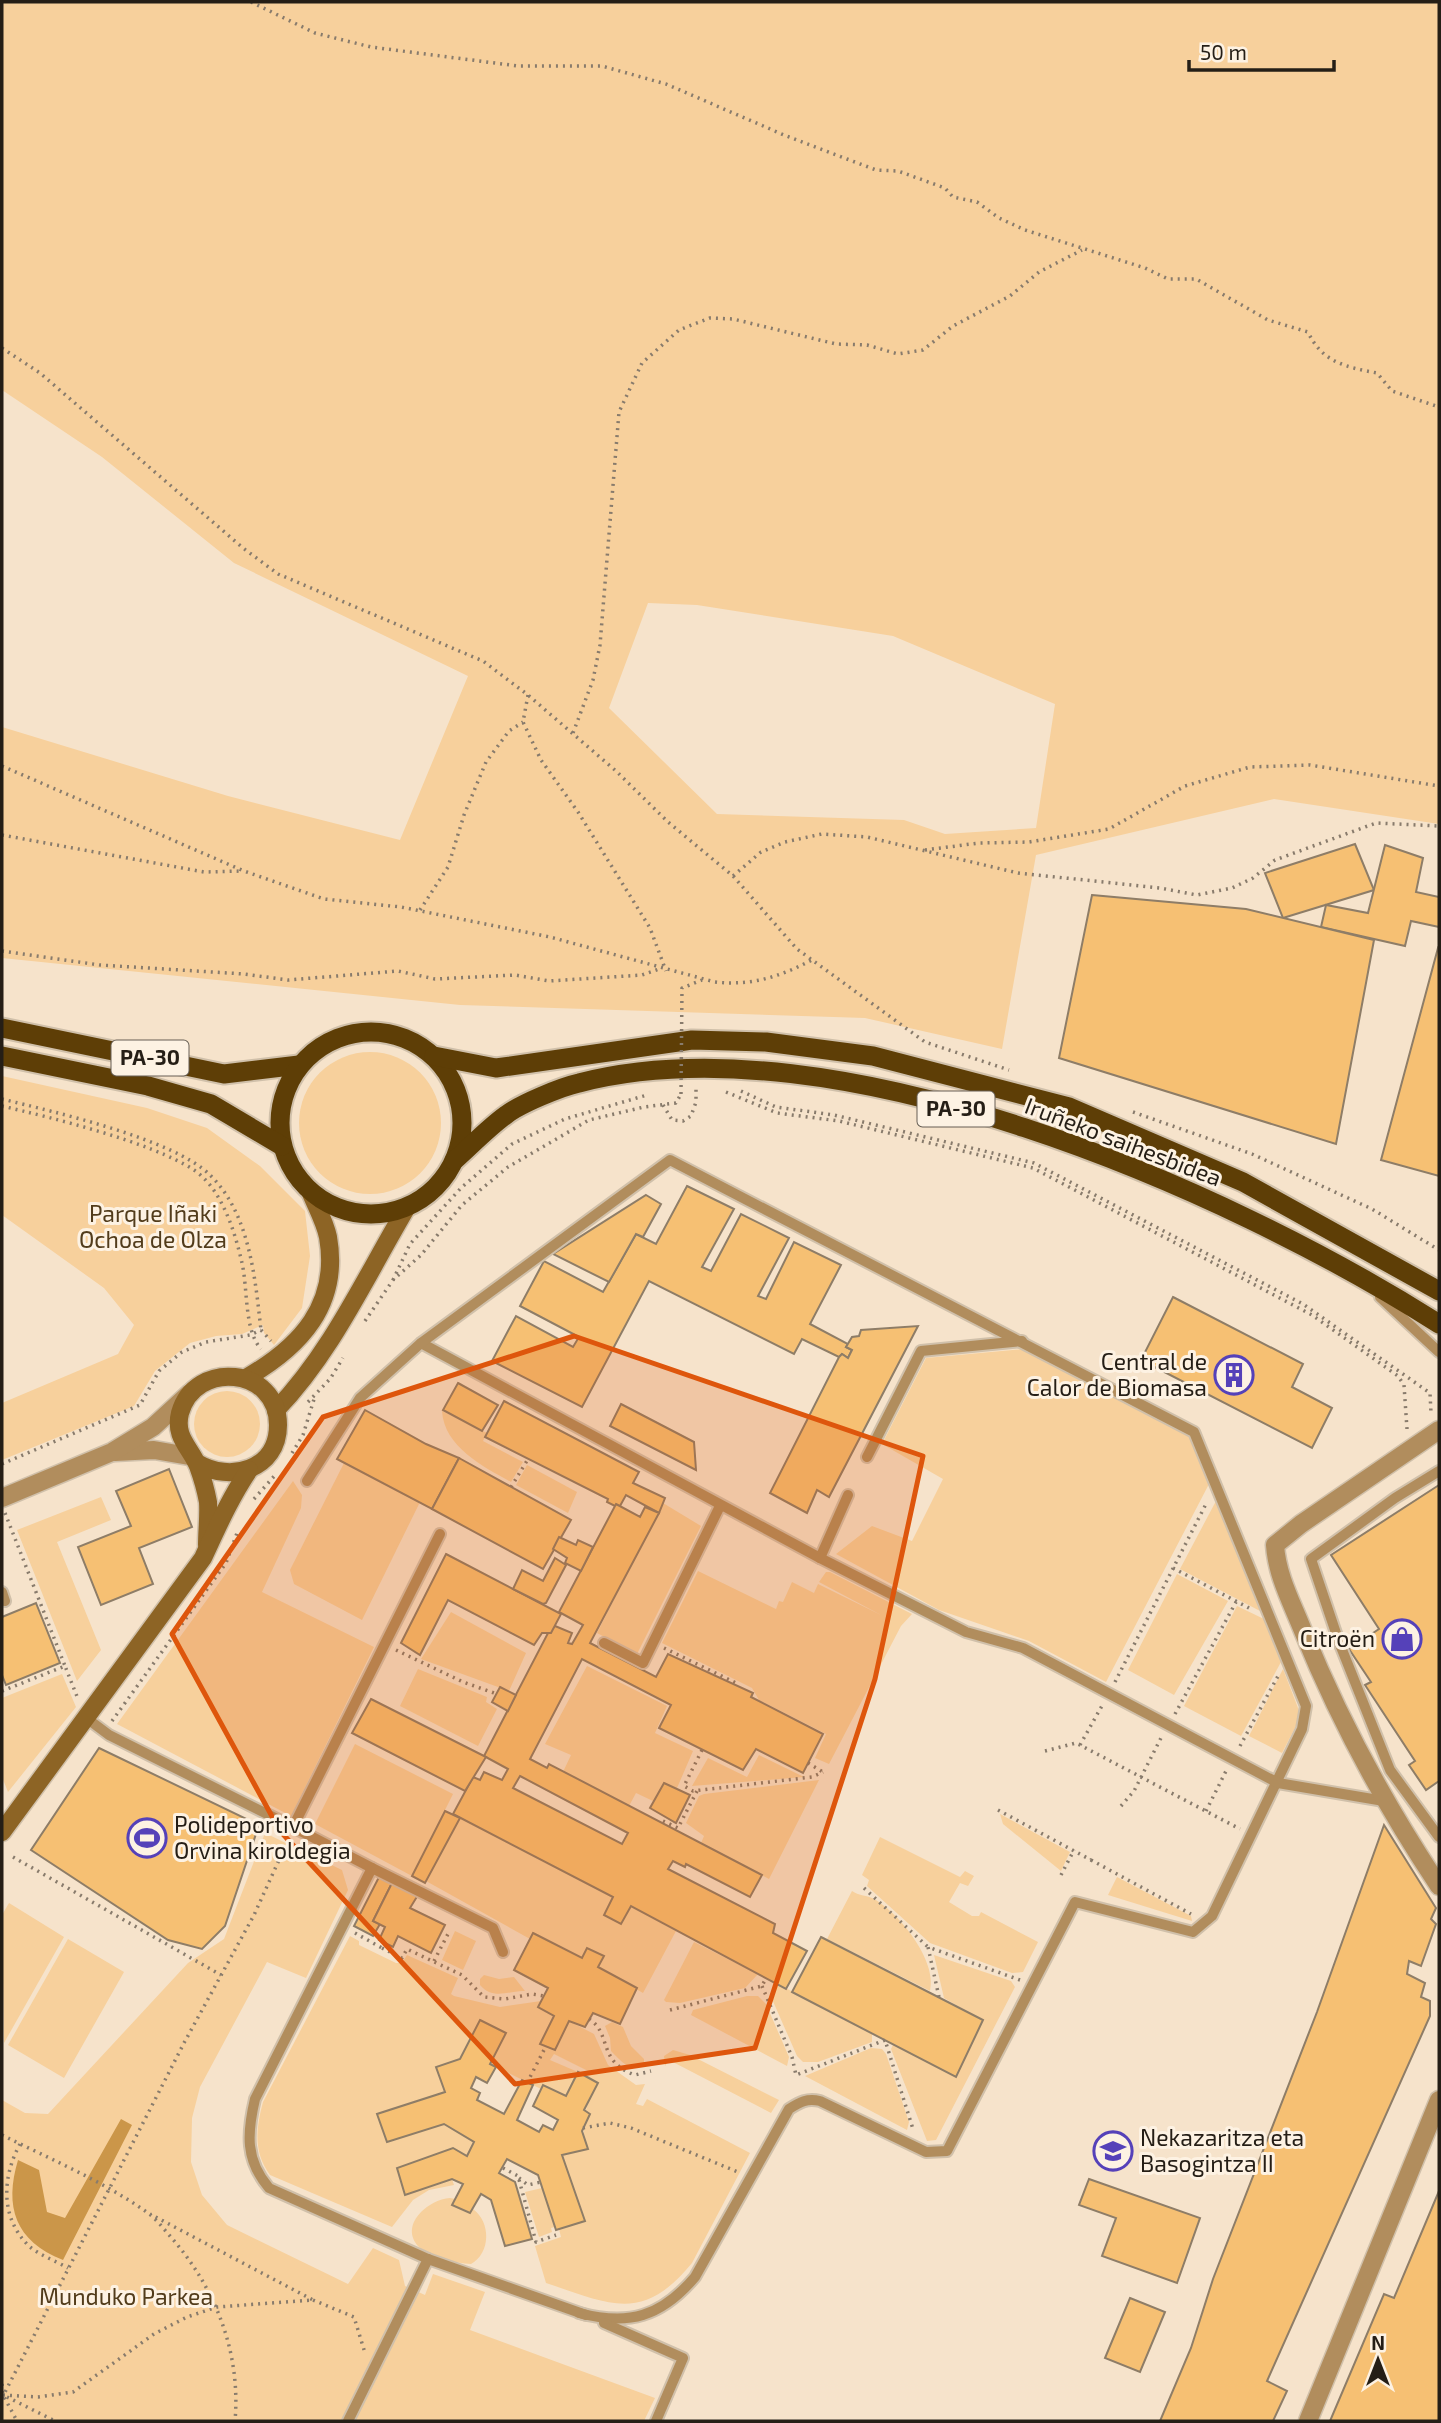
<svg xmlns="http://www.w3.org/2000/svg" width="1441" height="2423" viewBox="0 0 1441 2423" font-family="'Exo 2',sans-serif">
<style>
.green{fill:#f7d09c;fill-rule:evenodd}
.water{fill:#cb9649}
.building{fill:#f6c073;stroke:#8e7d67;stroke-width:2;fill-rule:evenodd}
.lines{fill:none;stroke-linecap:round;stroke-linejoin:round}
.service-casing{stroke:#d0c0aa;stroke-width:14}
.minor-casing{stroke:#d0c0aa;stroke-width:21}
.tertiary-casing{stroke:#d0c0aa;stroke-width:21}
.secondary-casing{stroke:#d0c0aa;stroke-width:21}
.trunk-casing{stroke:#d0c0aa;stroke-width:23}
.path{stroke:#887b6c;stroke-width:3.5;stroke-dasharray:2 5;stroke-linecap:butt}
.service{stroke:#b18d5d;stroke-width:10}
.minor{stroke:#b18d5d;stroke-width:18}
.tertiary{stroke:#b18d5d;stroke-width:18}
.secondary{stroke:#8d6425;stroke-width:18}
.trunk{stroke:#5e3e06;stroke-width:19}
.path-bridge{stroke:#887b6c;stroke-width:3.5;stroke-dasharray:2 5;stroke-linecap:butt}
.marked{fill:#de560c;fill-opacity:0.2;stroke:#de560c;stroke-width:5;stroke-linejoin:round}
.labels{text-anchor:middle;stroke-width:6;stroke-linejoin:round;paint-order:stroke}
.shield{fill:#fdf2e3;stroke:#665e54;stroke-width:2}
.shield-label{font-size:21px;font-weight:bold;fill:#251e16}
.street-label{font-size:23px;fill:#251e16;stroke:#fdf2e3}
.park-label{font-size:23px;fill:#523c1b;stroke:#fdf2e3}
.poi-label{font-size:23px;fill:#251e16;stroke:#fdf2e3;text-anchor:end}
</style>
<rect width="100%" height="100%" fill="#f6e3cb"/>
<g class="green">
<path d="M2,2h1437v822l-165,-25 -238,56 -34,194 -137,-31 -405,-13 -458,-47v-231l226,69 172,44 68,-164 -234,-113 -132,-106 -100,-67zM648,603l49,2 196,31 162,68 -19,124 -91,6 -41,-14 -187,-6 -108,-106z"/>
<circle cx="370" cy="1123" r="71"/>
<path d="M2,1076l145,32 60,20 53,38 45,45 5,45 -8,52 -28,37 -10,-12 -1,-8 -21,9 -26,2 -26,7 -35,28 -21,35 -132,54v-57l116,-49 16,-29 -30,-37 -102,-73z"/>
<path d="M1024,1349l166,86 19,49 -103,198 -77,-41 -90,-31 -103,-56 36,-28 40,15 31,-62 -61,-35 44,-86z"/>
<circle cx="227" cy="1424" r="33"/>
<path d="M442,1411l45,22 -4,8 40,21 -12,20c-27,-15 -67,-35 -69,-71z"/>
<path d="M344,1463l76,39 -58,118 -68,-36 -4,-14z"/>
<path d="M527,1465l50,27 -9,21 -52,-28z"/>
<path d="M293,1481l9,14 -1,13 -39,84 112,55 -83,169 -174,-92z"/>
<path d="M101,1497l10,23 -54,22 44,108 -24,31 -60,-151z"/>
<path d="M1216,1501l44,110 -80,-42z"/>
<path d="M663,1503l38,23 -64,128 -40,-21z"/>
<path d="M698,1571l78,38 3,-8 4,1 9,-20 22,11 4,-9 63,31 -62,-33 7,-10h4l82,42 -11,12 -72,138 -14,-6 11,-24 -67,-34 -7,-12 -90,-45z"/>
<path d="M1177,1574l51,27 -54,94 -46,-25z"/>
<path d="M1237,1606l27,13 17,43 -40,74 -57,-30z"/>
<path d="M451,1612l75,41 -17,38 -88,-32z"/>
<path d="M587,1666l80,40 -12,27 38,18 -16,37 -13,-5 -11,18 -17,-8 -7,13 -66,-34 8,-17 -26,-11z"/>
<path d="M418,1669l69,28 -1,5 11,7 -19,37 -78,-40z"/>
<path d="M1283,1669l17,44 -1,7 -17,33 -33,-17z"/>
<path d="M62,1674l14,33 -68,85 -6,-15v-79z"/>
<path d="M355,1744l98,50 -41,82 -97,-52z"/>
<path d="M759,1755l45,22 -112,9 16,-28 39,19z"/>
<path d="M819,1780l-50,99 -68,-36 3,-7 -18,-13 13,-27 5,-2z"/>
<path d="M1000,1814l70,38 -9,19 -58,-47z"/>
<path d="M460,1818l153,79 -9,18 17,9 10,-18 45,25 -33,62 -45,-26 6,-11 -16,-8 -6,10 -52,-19 -104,-58z"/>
<path d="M265,1833l77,37 6,20 -42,88 -39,-16 -67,125 -8,31 -1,44 11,33 25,30 121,59 25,-36 26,12 6,26 20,9 8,-21 52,18 -15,38 185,68 -11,23h-642v-321l23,13 23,1 140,-151 36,-24z"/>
<path d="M880,1837l80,40 5,-6 9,5 -6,10 -8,-3 -11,19 23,14h7l2,-4 57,30 -15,30 -11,1 -82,-30 -63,-57 2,-6 -7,-5z"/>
<path d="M1117,1877l74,39 1,5 -84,-26z"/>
<path d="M852,1891c7,5 13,4 20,7 26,13 66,63 58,93l-103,-52z"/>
<path d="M9,1903l55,34 -60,106 -2,-128z"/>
<path d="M455,1931l21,10 -13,29 -21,-10z"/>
<path d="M350,1936l9,5v4l37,18h6l5,-8 51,23 -7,16 3,2 46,11 41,-6 -3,6 16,9 -14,28 15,6 14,-29 25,13 14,31 28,20 9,-1 -9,20 7,2 4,-7 103,54 -58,110c-50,61 -82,41 -146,20l-11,-37 26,-9 -2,-8 26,-8 -23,-66 25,-7c-8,-26 -2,-41 11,-65l-12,-7 2,-5 -34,-17 -4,6 28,12 -12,24 -23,-10 -2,3 -51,-25 15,-31 -25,-13 -35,72 -67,22 9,28 57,-18 30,18 -7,14 -14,-8 -56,20 8,27 47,-16 2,6 -25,5 -16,10 -21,27 -122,-52c-17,-23 -14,-47 -7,-73z"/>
<path d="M68,1939l56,33 -60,106 -56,-33z"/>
<path d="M694,1942l64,32 -13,14 -65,15 -14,-1 -2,-2z"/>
<path d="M934,1955l77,26 4,6 -79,153 -9,1 -36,-92 2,-4 63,32 27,-56 -39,-23z"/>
<path d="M484,1975l15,4 15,-2 11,14c-14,-1 -32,10 -45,-6v-6z"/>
<path d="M778,1984l94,50v8l-54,20h-15l-6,-6 -25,-57z"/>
<path d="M747,1996h11l8,8 23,53 -2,9 -96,-51 2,-5z"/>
<path d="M612,2022l11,5 8,19 13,13v6c-14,8 -24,-5 -33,-14l-1,-13 -5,-12z"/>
<path d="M871,2048l11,1 4,5 23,68 -2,8 -102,-54z"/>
<path d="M673,2050l17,5 89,45 -8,13 -102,-53 -4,6 -1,-10z"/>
<path d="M542,2188l13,39 -4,1 1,4 -13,5 -14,-45z"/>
<path d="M450,2198l5,1 -2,6 17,8 3,-4c18,13 18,44 -2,55 -15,-1 -41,-6 -52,-17 -21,-22 10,-48 31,-49z"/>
</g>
<path class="water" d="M121,2119l11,6 -69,135c-48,-19 -59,-53 -45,-100l21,10 8,42 18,6z"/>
<g class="building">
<path d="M1355,844l19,46 -91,28 -18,-45z"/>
<path d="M1385,845l38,13 -7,34 23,5v30l-28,-6 -6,25 -84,-19 5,-22 42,8z"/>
<path d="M1092,895l154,14 128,31 -38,204 -277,-86z"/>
<path d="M1438,948l1,1v227l-58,-16z"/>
<path d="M687,1186l47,23 -32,58 9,4 30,-57 48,24 -31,58 8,3 28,-57 47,23 -31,59 38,20 -2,3 6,3 -4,8 -6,-4 -3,3 -37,-18 -8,15 -145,-73 -67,126 -90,-46 24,-45 57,31 6,-10 -59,-31 24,-45 59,31 33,-58 20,10z"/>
<path d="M646,1195l15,9 -18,33 -7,-3 -27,48 -56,-28z"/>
<path d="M1173,1297l130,67 -11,23 40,21 -20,40 -171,-88z"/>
<path d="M918,1326l-89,171 -12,-7 -10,23 -37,-20 69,-136 3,-3 6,4 4,-8 -6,-3 6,-10 7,-1 2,-6z"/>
<path d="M458,1383l40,22 -16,26 -39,-21z"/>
<path d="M504,1401l135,71 -6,11 32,15 -6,15 -33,-18 -6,11h-5l-8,-4 1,-3 -123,-62z"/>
<path d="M621,1404l73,38 2,28 -86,-44z"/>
<path d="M365,1410l61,34 33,14 -27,51 -95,-50z"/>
<path d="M459,1458l112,62 -28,49 -111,-60z"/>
<path d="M169,1469l23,58 -53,21 14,36 -52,21 -23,-58 53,-21 -15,-35z"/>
<path d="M1439,1485v296l-13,9 -17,-25 6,-4 -50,-76 6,-3 -22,-33 30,-20 -48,-74z"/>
<path d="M616,1504l24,13 5,-10 14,6 -69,130 66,34 12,-23 85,39 -2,4 72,37 -20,39 -47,-24 -13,21 -84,-42 12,-23 -89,-46 -52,100 17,9 2,-4 213,111 -12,22 -64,-33 -1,3 -12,-6 -5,8 107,55 -2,9 34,18 -21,38 -155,-83 -10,18 -17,-9 9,-18 -160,-83 20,-37 7,3 4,-8 18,8 6,-11 -24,-13 64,-123 7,-7 17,7 -4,10 4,1 11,-19 -24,-13zM520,1776l108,57 -6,11 -109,-56z"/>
<path d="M559,1537l17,8 2,-5 15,7 -12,24 -16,-8 2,-5 -14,-9z"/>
<path d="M446,1554l115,60 -10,19h-9l-8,12 -86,-45 -28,55 -19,-12z"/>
<path d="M555,1558l11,7 -20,38 -3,1 -30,-15 9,-19 21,11z"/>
<path d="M36,1603l24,60 -54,22 -4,-10v-58z"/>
<path d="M500,1687l16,8 -8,16 -16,-9z"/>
<path d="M371,1699l115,58 -21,34 -113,-58z"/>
<path d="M99,1748l160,77 -34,101 -23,23 -34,-9 -137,-90z"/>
<path d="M664,1783l26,12 -14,28 -26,-15z"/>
<path d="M445,1811l15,7 -35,65 -13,-7z"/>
<path d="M1384,1825l52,83 -5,11 5,5 -15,42 -12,-5 -2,13 18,9 -4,14 9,4v15l-163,365 20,10 -14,30h-113l31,-73 22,-69 104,-267z"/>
<path d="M379,1877l13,6 -19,38 7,3 -7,12 -19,-10z"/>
<path d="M392,1883l26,12 -8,13 35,17 -14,28 -33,-17 -5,11 -14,-7 6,-13 -12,-6z"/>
<path d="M533,1933l49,25 5,-10 17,8 -6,11 39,21 -17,36 -27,-11 -8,14 -16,-6 -14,29 -15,-6 14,-28 -16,-9 10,-19 -34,-18z"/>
<path d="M821,1937l162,83 -27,57 -164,-85z"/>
<path d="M480,2020l26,13 -16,31 6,3 -9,16 -11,-6 -5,11 9,5 -3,7 27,14 18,-34 11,5 -16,35 22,12 4,-7 10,5 5,-10 -25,-14 10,-21 23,11 12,-24 20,11 -14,27 6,4 -8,17 6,18 -26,6 23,66 -29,9 -18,-55 -31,-16 -8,14 16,9 17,57 -27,7 -14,-46 -10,-6 -11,19 -18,-8 11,-21 -11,-5 -47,16 -8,-27 56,-20 14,8 7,-14 -30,-18 -57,18 -10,-28 68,-22 -9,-25 24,-8z"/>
<path d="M1089,2179l111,39 -23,65 -75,-27 14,-38 -37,-13z"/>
<path d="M1439,2191v230h-109l54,-127 10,4z"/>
<path d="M1130,2298l35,14 -25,60 -35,-14z"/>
</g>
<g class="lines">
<g class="service-casing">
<g id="service">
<path d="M1380,1297l59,55"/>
<path d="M421,1343l399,215 28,-63"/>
<path d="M867,1457l54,-106 101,-10"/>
<path d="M1439,1471l-44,27 -84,61 28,83 51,128 49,67"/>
<path d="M307,1481l53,-83 61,-55 249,-183 524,272 112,274 -4,23 -90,187 -19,16 -118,-30 -128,249 -21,1 -106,-51c-13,-3 -20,1 -31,8l-94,168c-34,40 -66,49 -116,36"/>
<path d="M440,1534l-147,293 79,41 -117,231c-8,34 -10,61 14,89l159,71 158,56"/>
<path d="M820,1558l146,74 57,16 255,135 106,18"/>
<path d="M2,1592l3,9"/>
<path d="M604,1643l39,20 77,-157"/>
<path d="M85,1717l24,18 184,92"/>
<path d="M372,1868l121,60 10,24"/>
<path d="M604,2323l79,35 -27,63"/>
<path d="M348,2421l80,-162"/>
</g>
</g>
<g class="minor-casing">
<g id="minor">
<path d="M1439,1430l-138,94 -26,21c2,31 17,58 28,86 37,91 82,174 136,255"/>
<path d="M1308,2421l131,-321"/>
</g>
</g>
<g class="tertiary-casing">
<g id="tertiary">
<path d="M115,1452l39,-2 35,6"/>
<path d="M2,1498l110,-46 41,-25 37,-34"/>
</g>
</g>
<g class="secondary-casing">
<g id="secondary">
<path d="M246,1378c54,-31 94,-73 82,-141 -3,-15 -12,-31 -18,-46"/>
<path d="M276,1410c56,-58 90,-134 131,-203"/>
<path d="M197,1463c33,20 81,7 81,-38 0,-58 -83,-66 -98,-12 -6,24 10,34 18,53 4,11 8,25 10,36 1,14 -1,29 -1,43"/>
<path d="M2,1832l201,-274c14,-30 27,-60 46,-88"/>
</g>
</g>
<g class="trunk-casing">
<g id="trunk">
<path d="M2,1028l222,46 75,-9"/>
<circle cx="371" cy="1123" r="91"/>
<path d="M2,1056l146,30 63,18 71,42"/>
<path d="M434,1056l62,12 196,-28 74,2 107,14 196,51 174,75 196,109"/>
<path d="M454,1161c17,-15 34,-33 52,-46 14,-11 55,-28 73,-32 256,-66 646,105 860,241"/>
</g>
</g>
<g class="path">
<path d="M251,2l64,31 56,14 147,19h84l64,18 118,51 92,35 22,1 47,17 8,9 24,5 22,16 26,12 120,38 23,11h28l72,41 40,12c14,30 37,35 69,41l15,18 47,16"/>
<path d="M2,348l38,25 203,175 35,26 205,87 45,34 88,76 52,51 65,54 64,73 128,93 84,28"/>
<path d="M528,695l-5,27 18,38 37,52 72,116 16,43"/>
<path d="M573,733l20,-53 7,-35 19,-233 23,-49 37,-33 31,-12 23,1 103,25 31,1 31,9 25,-4 30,-24 57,-30 29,-24 43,-22"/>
<path d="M2,766l242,105 80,28 77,8 149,30 165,45c36,4 64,-5 97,-22"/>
<path d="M2,835l202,37 38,-1"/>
<path d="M925,850l54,-7 50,-1 80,-13 76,-43 65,-19 60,-2 129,21"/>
<path d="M733,876l28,-24 24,-10 37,-8 45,3 151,36 142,15 37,7 35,-7 21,-10 22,-18 101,-37 63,3"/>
<path d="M420,910l28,-43 16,-52 22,-53 23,-31 14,-9"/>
<path d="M2,951l98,14 144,9 44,6 110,-9 37,8 80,-4 34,6 93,-6 17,-6"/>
<path d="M741,1091l35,16 58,8 200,48 269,141 127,89 1,20"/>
<path d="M726,1092l51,21 62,8 194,47 279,147 86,61 6,9 3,44"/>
<path d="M2,1099c52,13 172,40 208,76 40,39 45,103 51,155"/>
<path d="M663,1105l9,15 11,1 8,-5 5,-14v-13"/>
<path d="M2,1106c51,12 149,36 192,64 28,19 41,62 48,93 6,26 2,67 19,86"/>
<path d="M1133,1112l119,42 120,55 67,41"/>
<path d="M393,1280l17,-36 51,-56 51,-44 53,-25 82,-24"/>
<path d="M365,1321l28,-41 28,-25 41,-50 46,-38 81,-47 55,-13 32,-4 5,-9"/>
<path d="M261,1330l10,11"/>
<path d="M308,1402l22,-23 13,-21"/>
<path d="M292,1453l11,-18 12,-39"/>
<path d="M2,1464l138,-59 19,-34 23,-19 24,-10 44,-7 11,-5"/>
<path d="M511,1487l17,-28"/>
<path d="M254,1499l23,-26"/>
<path d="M5,1513l60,153"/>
<path d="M1173,1568l76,40"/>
<path d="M664,1648l72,35"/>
<path d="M396,1650l67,32 34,12"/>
<path d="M1115,1682l92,-180"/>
<path d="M2,1691l63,-25 13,33"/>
<path d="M1175,1714l61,-112"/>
<path d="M112,1721l114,-158 11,-30"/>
<path d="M1080,1745l23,-41"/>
<path d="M1240,1746l38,-70"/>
<path d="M702,1750l-18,36 9,5 119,-14 11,-5"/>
<path d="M1045,1751l31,-8 164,86"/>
<path d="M808,1763l15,9"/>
<path d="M1121,1806l13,-15 28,-55"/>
<path d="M998,1810l93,50 2,-4"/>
<path d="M1206,1811l20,-40"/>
<path d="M663,1821l15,7 19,-37"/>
<path d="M13,1857l208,118"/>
<path d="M1091,1860l100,54"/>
<path d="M1061,1875l13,-25"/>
<path d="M864,1888l64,59"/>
<path d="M355,1933l27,15 3,-5"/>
<path d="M382,1948l20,10 5,-9 55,26 22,22 21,2 27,-5 12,2"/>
<path d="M434,1961l16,-31"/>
<path d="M762,1986l30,71 4,18 89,-35 28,89"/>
<path d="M939,1997l-11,-50 92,33"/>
<path d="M670,2010l92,-24 4,-8"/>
<path d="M589,2019c23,14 8,43 46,56l16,-4"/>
<path d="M527,2083l19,-37"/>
<path d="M583,2128l27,-5 21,5 107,44"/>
<path d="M2,2135c48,24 101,46 146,78 8,6 15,15 22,23 45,51 71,116 65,185"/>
<path d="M20,2144c-18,33 -20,74 9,102 10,9 27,15 39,22"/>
<path d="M503,2168l15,8 18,66 20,-7"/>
<path d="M519,2178l9,7 13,-3"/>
<path d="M313,2300l41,17 11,36"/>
<path d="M2,2384l1,11 14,26"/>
<path d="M3,2395l35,2 35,-5 81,-58 33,-17 30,-10 96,-7 -163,-86"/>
<path d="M7,2397l48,24"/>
<path d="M2,2398l182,-355 70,-128 30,-66 12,-1"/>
</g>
<use href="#service" class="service"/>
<use href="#minor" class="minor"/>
<use href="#tertiary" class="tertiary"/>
<use href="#secondary" class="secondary"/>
<use href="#trunk" class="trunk"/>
<path class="path-bridge" d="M681,1094l1,-106 20,-8"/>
</g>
<path class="marked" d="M574,1336l349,120 -48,223 -120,369 -240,36 -235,-253 -108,-197 151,-217z"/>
<defs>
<g id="building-ring" transform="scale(2.0125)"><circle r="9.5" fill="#fdf2e3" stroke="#5541b9" stroke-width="1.5"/><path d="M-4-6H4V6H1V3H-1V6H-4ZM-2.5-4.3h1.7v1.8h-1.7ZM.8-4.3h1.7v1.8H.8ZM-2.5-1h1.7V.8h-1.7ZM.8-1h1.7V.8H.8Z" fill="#5541b9"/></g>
<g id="shop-ring" transform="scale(2.0125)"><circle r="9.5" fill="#fdf2e3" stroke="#5541b9" stroke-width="1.5"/><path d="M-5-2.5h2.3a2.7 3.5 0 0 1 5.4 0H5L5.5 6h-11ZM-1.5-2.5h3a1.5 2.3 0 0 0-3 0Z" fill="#5541b9"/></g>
<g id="stadium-ring" transform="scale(2.0125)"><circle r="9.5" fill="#fdf2e3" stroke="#5541b9" stroke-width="1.5"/><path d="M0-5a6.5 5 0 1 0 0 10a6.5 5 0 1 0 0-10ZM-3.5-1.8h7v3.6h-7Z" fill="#5541b9"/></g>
<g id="university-ring" transform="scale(2.0125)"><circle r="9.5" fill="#fdf2e3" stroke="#5541b9" stroke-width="1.5"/><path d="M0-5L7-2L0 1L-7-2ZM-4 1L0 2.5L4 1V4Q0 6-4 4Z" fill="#5541b9"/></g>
</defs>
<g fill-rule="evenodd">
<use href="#building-ring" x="1234" y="1375"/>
<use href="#shop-ring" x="1402" y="1639"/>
<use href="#stadium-ring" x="147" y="1838"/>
<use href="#university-ring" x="1113" y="2151"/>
</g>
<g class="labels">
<g class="shield">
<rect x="111.5" y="1040.5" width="77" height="35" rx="5"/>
<rect x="917.5" y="1091.5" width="77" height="35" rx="5"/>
</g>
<g class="shield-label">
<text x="150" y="1065">PA-30</text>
<text x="956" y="1116">PA-30</text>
</g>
<g class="street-label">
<text transform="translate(1123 1142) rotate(21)" y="8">Iruñeko saihesbidea</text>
</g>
<g class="park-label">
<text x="153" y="1222">Parque Iñaki<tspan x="153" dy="26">Ochoa de Olza</tspan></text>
<text x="126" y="2305">Munduko Parkea</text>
</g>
<g class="poi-label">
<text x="1207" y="1370">Central de<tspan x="1207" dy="26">Calor de Biomasa</tspan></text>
<text x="1375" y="1647">Citroën</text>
<text x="174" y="1833" text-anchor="start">Polideportivo<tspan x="174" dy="26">Orvina kiroldegia</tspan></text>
<text x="1140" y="2146" text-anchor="start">Nekazaritza eta<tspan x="1140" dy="26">Basogintza II</tspan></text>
</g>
</g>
<rect width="1441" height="2423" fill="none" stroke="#251e16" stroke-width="7"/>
<g transform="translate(1378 2360)" stroke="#fdf2e3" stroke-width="5" paint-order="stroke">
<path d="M0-5L12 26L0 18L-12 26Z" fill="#251e16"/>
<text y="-10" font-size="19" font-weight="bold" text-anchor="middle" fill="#251e16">N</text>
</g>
<path d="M1189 60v10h145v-10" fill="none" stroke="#251e16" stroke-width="3.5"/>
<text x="1200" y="60" font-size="21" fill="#251e16" stroke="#fdf2e3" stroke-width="5" paint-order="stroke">50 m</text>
</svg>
